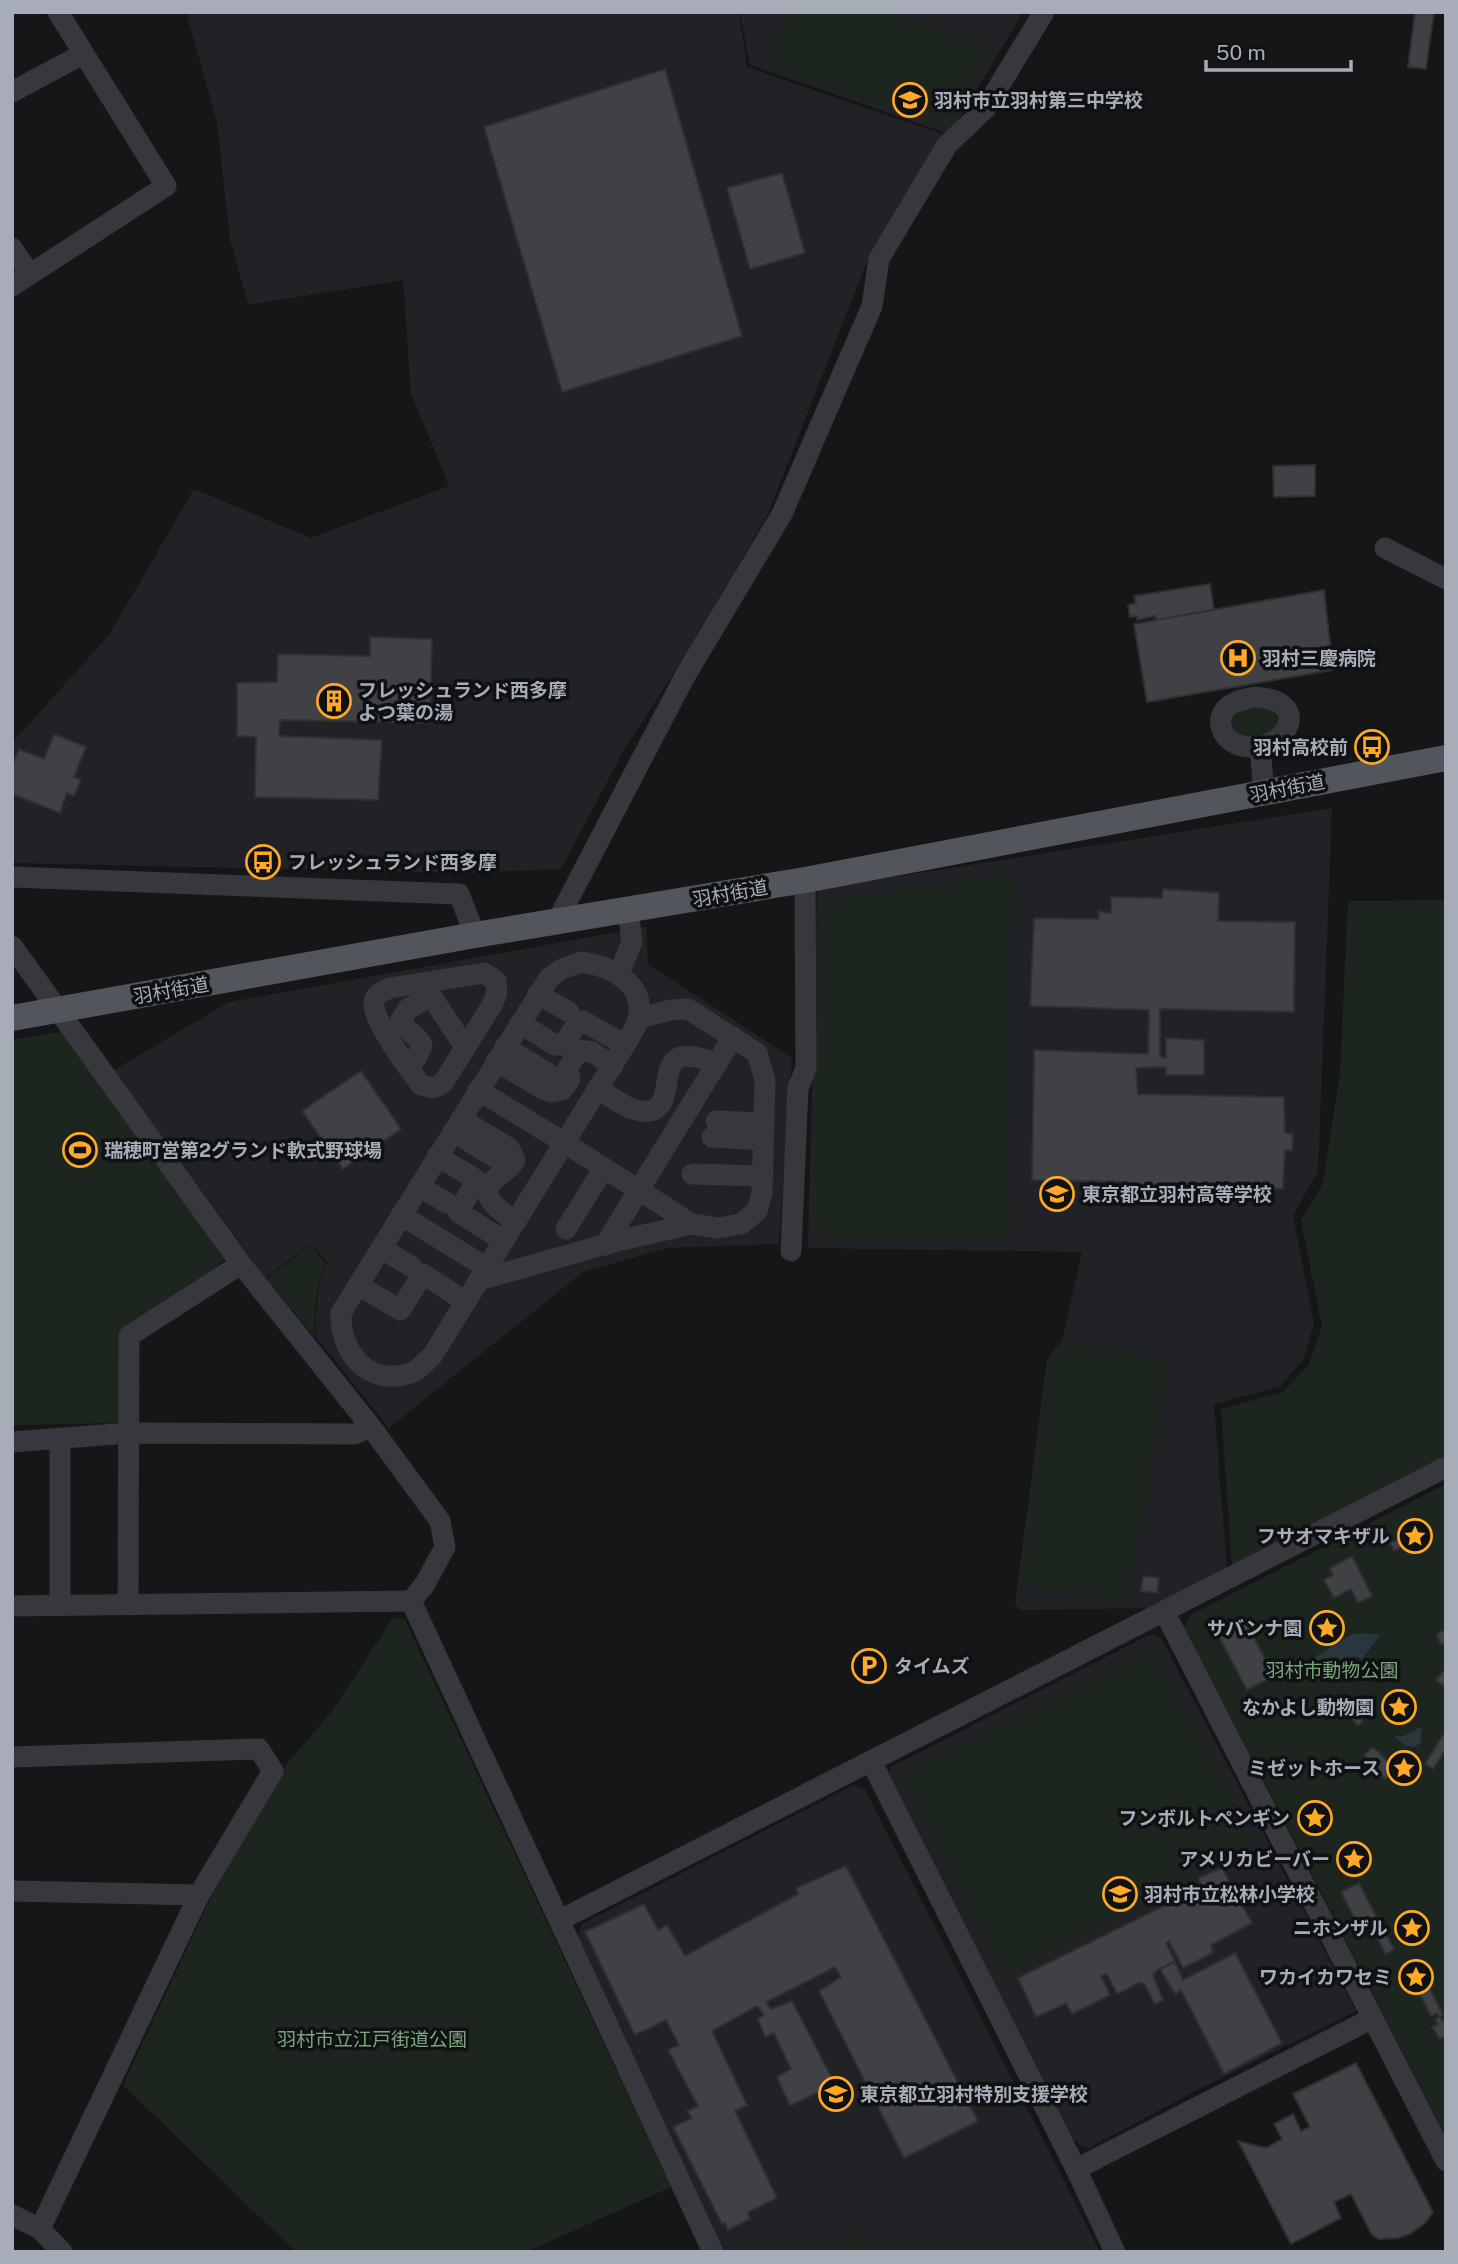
<svg xmlns="http://www.w3.org/2000/svg" width="1458" height="2264" viewBox="0 0 1458 2264" font-family="'Public Sans','Noto Sans JP',sans-serif">
<style>
.built{fill:#212225}
.green{fill:#1d261e}
.water{fill:#2a363d}
.building{fill:#3f4145;stroke:#2f3034;stroke-width:2}
.lines{fill:none;stroke-linecap:round;stroke-linejoin:round}
.minor{stroke:#36383d;stroke-width:21}
.major{stroke:#52555c;stroke-width:26}
.labels{text-anchor:middle;stroke-width:7;stroke-linejoin:round;paint-order:stroke}
.poi-label{font-size:19px;font-weight:bold;fill:#a6adb9;stroke:#101113;text-anchor:start}
.street-label{font-size:19px;fill:#a6adb9;stroke:#101113}
.park-label{font-size:19px;fill:#7ca57c;stroke:#101113}
</style>
<rect width="100%" height="100%" fill="#151618"/>
<g class="built">
<path d="M186,12h553l8,55 195,67 -78,135 -96,245 -73,126 -71,110 -63,119 -98,4 -447,-10 -4,-4v-116l97,-108 85,-146 117,49 138,-52 -38,-93 -8,-113 -155,25 -18,-66 -13,-117z"/>
<path d="M740,12h283l-73,122 -200,-69z"/>
<path d="M1332,808l-14,364 -25,43 21,109 -11,36 -24,27 -65,17 13,165 -75,39 -131,2 -6,-6 32,-245 15,-19 20,-88 -274,-4 9,-359z"/>
<path d="M646,927l2,37 144,94 -13,186 -112,4 -84,24 -194,156 -73,-91 -1,-21 3,-21 3,-17 7,-16 -17,-18 -46,34 -151,-208 115,-68z"/>
<path d="M1151,1634l10,4 195,373 -159,79 -110,59 -18,-12 -183,-360 5,-10z"/>
<path d="M854,1785l11,4 235,463h-375l-147,-315 4,-13z"/>
</g>
<g class="green">
<path d="M788,12h111l-1,5 90,31 -43,80 -179,-62z"/>
<path d="M1244,707l26,1 10,10 -8,16 -17,7 -25,-8 2,-15z"/>
<path d="M1013,872l-3,368 -184,-2 -14,-13 8,-324z"/>
<path d="M1446,900v558l-214,109 -11,-158 62,-17 26,-27 13,-39 -21,-106 22,-37 17,-110 8,-172z"/>
<path d="M64,1031l161,229 -99,75 -5,88 -109,2v-385z"/>
<path d="M311,1245l15,18c-10,24 -13,47 -11,74l-49,-58z"/>
<path d="M1063,1342l105,16 -39,244 -108,-15 31,-229z"/>
<path d="M1446,1484v653l-171,-335 -91,-173 5,-13z"/>
<path d="M393,1618l12,2 266,567 -145,65h-230l-173,-167 88,-188 70,-126 51,-60z"/>
<path d="M1153,1650l106,194 -254,131 -105,-200z"/>
<path d="M865,2234l11,18h-45z"/>
</g>
<g class="water">
<path d="M1362,1633l18,2 -18,24 -8,-3 -40,26 -11,-17 47,-30z"/>
<path d="M1421,1727v15l-6,5 -9,-1 -12,-10h10z"/>
</g>
<g class="building">
<path d="M1415,12h19l-8,57 -18,-2z"/>
<path d="M665,69l77,267 -180,56 -78,-265z"/>
<path d="M782,173l23,80 -55,16 -23,-81z"/>
<path d="M1315,465v31l-41,1 -1,-31z"/>
<path d="M1210,584l4,26 -58,11v-5l-19,4v-4l-7,1 -2,-12 8,-2 -2,-7z"/>
<path d="M1324,590l9,80 -186,32 -13,-78z"/>
<path d="M370,637l62,2 -2,84 -150,-3 -1,16 103,4 -4,60 -123,-3 1,-60 -19,-1v-53l40,-1 1,-28 92,2z"/>
<path d="M54,734l32,13 -12,30 7,3 -7,16 -7,-3 -7,20 -48,-19v-28l7,-17 25,10z"/>
<path d="M1163,889l56,4 -1,28 77,1 -1,90 -134,-3v48l6,1v-20l38,2v35h-38v-8l-30,1 2,26 146,3 1,36 8,1 -1,17 -7,-1 -2,39 -120,-3 -1,6h-27v5l-12,-1v-14l-91,-2 2,-130 114,4 1,-44 -119,-4 4,-88 64,1 1,-8 12,2v-16l51,1z"/>
<path d="M361,1071l40,58 -58,40 -41,-58z"/>
<path d="M1420,1529l4,7 -30,15 -4,-8z"/>
<path d="M1352,1556l20,40 -14,7 -7,-14 -17,9 -10,-18 9,-5 -3,-7z"/>
<path d="M1143,1576l16,2 -2,15 -16,-2z"/>
<path d="M1244,1619l30,57 -27,14 -30,-57z"/>
<path d="M1443,1630l3,1v13l-6,-1 -3,-8z"/>
<path d="M1446,1668v20l-10,-8z"/>
<path d="M1355,1700l9,11 -5,5 4,5 -5,5 -14,-17z"/>
<path d="M1443,1735l3,2v12l-13,20 -8,-5z"/>
<path d="M1372,1748l6,3 14,15 -3,10 -4,3 -21,-24z"/>
<path d="M846,1866l132,255 -74,37 -85,-167 22,-14 -6,-10 -69,35 5,7 21,-8 43,83 -45,22 -13,-29 14,-8 -17,-36 -9,4 -7,-18 6,-4 -7,-9 -45,25 35,74 -12,6 42,87 -29,14 2,7 -22,11 -3,-7 -3,1 -49,-97 19,-9 -5,-7 11,-5 -30,-56 11,-5 -13,-25 -31,15 -50,-103 59,-28 14,26 9,-5 18,31 113,-62 -2,-6z"/>
<path d="M1222,1868l30,55 -41,22 2,8 -30,15 -14,-27 -3,2 9,19 -21,10 1,2 -2,1 10,25 -8,4 -11,-21 -2,1 -1,-2 -24,12 -10,-20 -6,2 9,19 -38,19 -6,-11 -30,14 -18,-39 184,-91 -4,-9z"/>
<path d="M1359,1883l18,35 -18,9 -18,-35z"/>
<path d="M1378,1921l16,28 -8,5 -16,-29z"/>
<path d="M1235,1953l47,90 -58,31 -43,-84 -6,4 -15,-25 15,-7 8,18z"/>
<path d="M1418,1970l5,9 -9,5 -5,-8z"/>
<path d="M1428,1985l15,30 -4,2 -2,-4 -6,3 -11,-22 5,-2 -2,-4z"/>
<path d="M1440,2017l2,4 4,-2v22l-3,-4 -3,2 -8,-12 6,-3 -3,-5z"/>
<path d="M1356,2063l77,149 -8,11 -15,11 -12,4 -19,1 -7,-4 -21,-41 -17,8 7,16 -50,26 -53,-103 28,7 16,-9 -8,-15 19,-10 8,17 9,-4 -17,-33z"/>
</g>
<g class="lines">
<g class="minor">
<path d="M12,92l71,-38"/>
<path d="M12,248l17,25"/>
<path d="M12,286l154,-100 -108,-174"/>
<path d="M1385,548l61,31"/>
<path d="M1255,697c66,4 24,64 -19,47 -18,-8 -22,-32 -2,-41 6,-4 14,-4 21,-6z"/>
<path d="M1260,748l4,44"/>
<path d="M12,877l447,17 16,41"/>
<path d="M556,923l129,-247 97,-162 90,-208 7,-47 68,-114 38,-36 59,-97"/>
<path d="M12,946l229,318 130,163 -16,7 -227,-1 -116,9"/>
<path d="M581,962c29,4 66,21 57,58 -2,8 -9,17 -13,25l-193,311c-6,5 -13,14 -21,17 -43,14 -71,-20 -70,-60l208,-335 13,-9z"/>
<path d="M484,973l12,8 1,12 -5,12 -49,78 -10,5 -12,-3c-11,-14 -50,-66 -47,-83 1,-8 10,-11 16,-14z"/>
<path d="M619,973l13,-31 -4,-32"/>
<path d="M424,985l41,62"/>
<path d="M538,994l31,18"/>
<path d="M520,1023l35,22h8l14,-21 6,-3 42,24"/>
<path d="M505,1047l49,30"/>
<path d="M496,1061l45,27 10,4 11,-2 8,-11 -2,-11 11,-18 13,2 21,14"/>
<path d="M408,1067l9,-10 5,-12c-4,-11 -17,-13 -21,-25l7,-11 23,-13"/>
<path d="M598,1089c13,7 29,21 43,22 49,5 -3,-81 76,-47"/>
<path d="M478,1090l87,53 127,81 26,4 23,-4 16,-13 5,-19 3,-112 -8,-27 -69,-44 -18,1 -32,9"/>
<path d="M461,1119l48,29 6,12c-6,11 -12,11 -20,19 -20,17 8,34 21,43"/>
<path d="M716,1121l48,2"/>
<path d="M453,1132l48,29"/>
<path d="M712,1137l51,3"/>
<path d="M437,1156l40,24 -19,32 46,29"/>
<path d="M692,1174l71,2"/>
<path d="M419,1186l28,17"/>
<path d="M401,1215l86,53"/>
<path d="M566,1229l38,-61"/>
<path d="M605,1245l128,-208"/>
<path d="M381,1248l31,19"/>
<path d="M791,1251l7,-163 8,-20 -1,-188"/>
<path d="M479,1280l142,-40 71,-16"/>
<path d="M358,1285l42,25 23,-36 43,28"/>
<path d="M371,1427l69,94 5,26 -20,37 -14,17"/>
<path d="M60,1438v167"/>
<path d="M411,1601l302,651"/>
<path d="M128,1604l1,-268 112,-72"/>
<path d="M12,1606l399,-5"/>
<path d="M1164,1611l282,550"/>
<path d="M12,1757l247,-8 14,22 -74,124 -159,334"/>
<path d="M872,1763l204,406 39,83"/>
<path d="M12,1891l187,4"/>
<path d="M560,1920l886,-453"/>
<path d="M1076,2169l297,-151"/>
<path d="M12,2215l28,14 22,23"/>
</g>
<path class="major" d="M12,1018l463,-83 330,-55 641,-122"/>
</g>
<defs>
<g id="school-ring" transform="scale(1.75)"><circle r="9.5" fill="#101113" stroke="#ffa926" stroke-width="1.5"/><path d="M0-5L7-2L0 1L-7-2ZM-4 1L0 2.5L4 1V4Q0 6-4 4Z" fill="#ffa926"/></g>
<g id="hospital-ring" transform="scale(1.75)"><circle r="9.5" fill="#101113" stroke="#ffa926" stroke-width="1.5"/><path d="M-5-5h3v3.5h4V-5h3V5h-3V1.5h-4V5h-3Z" fill="#ffa926"/></g>
<g id="building-ring" transform="scale(1.75)"><circle r="9.5" fill="#101113" stroke="#ffa926" stroke-width="1.5"/><path d="M-4-6H4V6H1V3H-1V6H-4ZM-2.5-4.3h1.7v1.8h-1.7ZM.8-4.3h1.7v1.8H.8ZM-2.5-1h1.7V.8h-1.7ZM.8-1h1.7V.8H.8Z" fill="#ffa926"/></g>
<g id="bus-ring" transform="scale(1.75)"><circle r="9.5" fill="#101113" stroke="#ffa926" stroke-width="1.5"/><path d="M-5-6H5V4H4V6H2V4H-2V6H-4V4H-5ZM-3.5-4V0h7V-4ZM-3.5 1.2v1.5H-2V1.2ZM2 1.2v1.5H3.5V1.2Z" fill="#ffa926"/></g>
<g id="stadium-ring" transform="scale(1.75)"><circle r="9.5" fill="#101113" stroke="#ffa926" stroke-width="1.5"/><path d="M0-5a6.5 5 0 1 0 0 10a6.5 5 0 1 0 0-10ZM-3.5-1.8h7v3.6h-7Z" fill="#ffa926"/></g>
<g id="sight-ring" transform="scale(1.75)"><circle r="9.5" fill="#101113" stroke="#ffa926" stroke-width="1.5"/><path d="M0-6L1.8-2.2L6-1.7L2.9 1.2L3.7 5.4L0 3.3L-3.7 5.4L-2.9 1.2L-6-1.7L-1.8-2.2Z" fill="#ffa926"/></g>
<g id="parking-ring" transform="scale(1.75)"><circle r="9.5" fill="#101113" stroke="#ffa926" stroke-width="1.5"/><path d="M-3.5-5.5H1a3.5 3.5 0 0 1 0 7H-1V5.5H-3.5ZM-1-3.4V-.6H.8a1.4 1.4 0 0 0 0-2.8Z" fill="#ffa926"/></g>
</defs>
<g fill-rule="evenodd">
<use href="#school-ring" x="910" y="100"/>
<use href="#hospital-ring" x="1238" y="658"/>
<use href="#building-ring" x="334" y="701"/>
<use href="#bus-ring" x="1372" y="747"/>
<use href="#bus-ring" x="263" y="862"/>
<use href="#stadium-ring" x="80" y="1150"/>
<use href="#school-ring" x="1057" y="1194"/>
<use href="#sight-ring" x="1415" y="1536"/>
<use href="#sight-ring" x="1327" y="1628"/>
<use href="#parking-ring" x="869" y="1666"/>
<use href="#sight-ring" x="1399" y="1707"/>
<use href="#sight-ring" x="1404" y="1768"/>
<use href="#sight-ring" x="1315" y="1818"/>
<use href="#sight-ring" x="1354" y="1859"/>
<use href="#school-ring" x="1120" y="1894"/>
<use href="#sight-ring" x="1412" y="1928"/>
<use href="#sight-ring" x="1416" y="1977"/>
<use href="#school-ring" x="836" y="2094"/>
</g>
<g class="labels">
<g class="poi-label">
<text x="934" y="107">羽村市立羽村第三中学校</text>
<text x="1262" y="665">羽村三慶病院</text>
<text x="358" y="697">フレッシュランド西多摩<tspan x="358" dy="22">よつ葉の湯</tspan></text>
<text x="1348" y="754" text-anchor="end">羽村高校前</text>
<text x="288" y="869">フレッシュランド西多摩</text>
<text x="104" y="1157">瑞穂町営第2グランド軟式野球場</text>
<text x="1082" y="1201">東京都立羽村高等学校</text>
<text x="1390" y="1543" text-anchor="end">フサオマキザル</text>
<text x="1302" y="1635" text-anchor="end">サバンナ園</text>
<text x="894" y="1673">タイムズ</text>
<text x="1374" y="1714" text-anchor="end">なかよし動物園</text>
<text x="1380" y="1775" text-anchor="end">ミゼットホース</text>
<text x="1290" y="1825" text-anchor="end">フンボルトペンギン</text>
<text x="1330" y="1866" text-anchor="end">アメリカビーバー</text>
<text x="1144" y="1901">羽村市立松林小学校</text>
<text x="1388" y="1935" text-anchor="end">ニホンザル</text>
<text x="1392" y="1984" text-anchor="end">ワカイカワセミ</text>
<text x="860" y="2101">東京都立羽村特別支援学校</text>
</g>
<g class="street-label">
<text transform="translate(1287 788) rotate(-11)" y="7">羽村街道</text>
<text transform="translate(730 893) rotate(-10)" y="7">羽村街道</text>
<text transform="translate(171 990) rotate(-10)" y="7">羽村街道</text>
</g>
<g class="park-label">
<text x="1332" y="1677">羽村市動物公園</text>
<text x="372" y="2046">羽村市立江戸街道公園</text>
</g>
</g>
<rect width="1458" height="2264" fill="none" stroke="#a6adb9" stroke-width="28"/>
<path d="M1206 60v10h145v-10" fill="none" stroke="#a6adb9" stroke-width="3.5"/>
<text x="1216" y="60" font-size="21" fill="#a6adb9" stroke="#101113" stroke-width="5" paint-order="stroke">50 m</text>
</svg>
